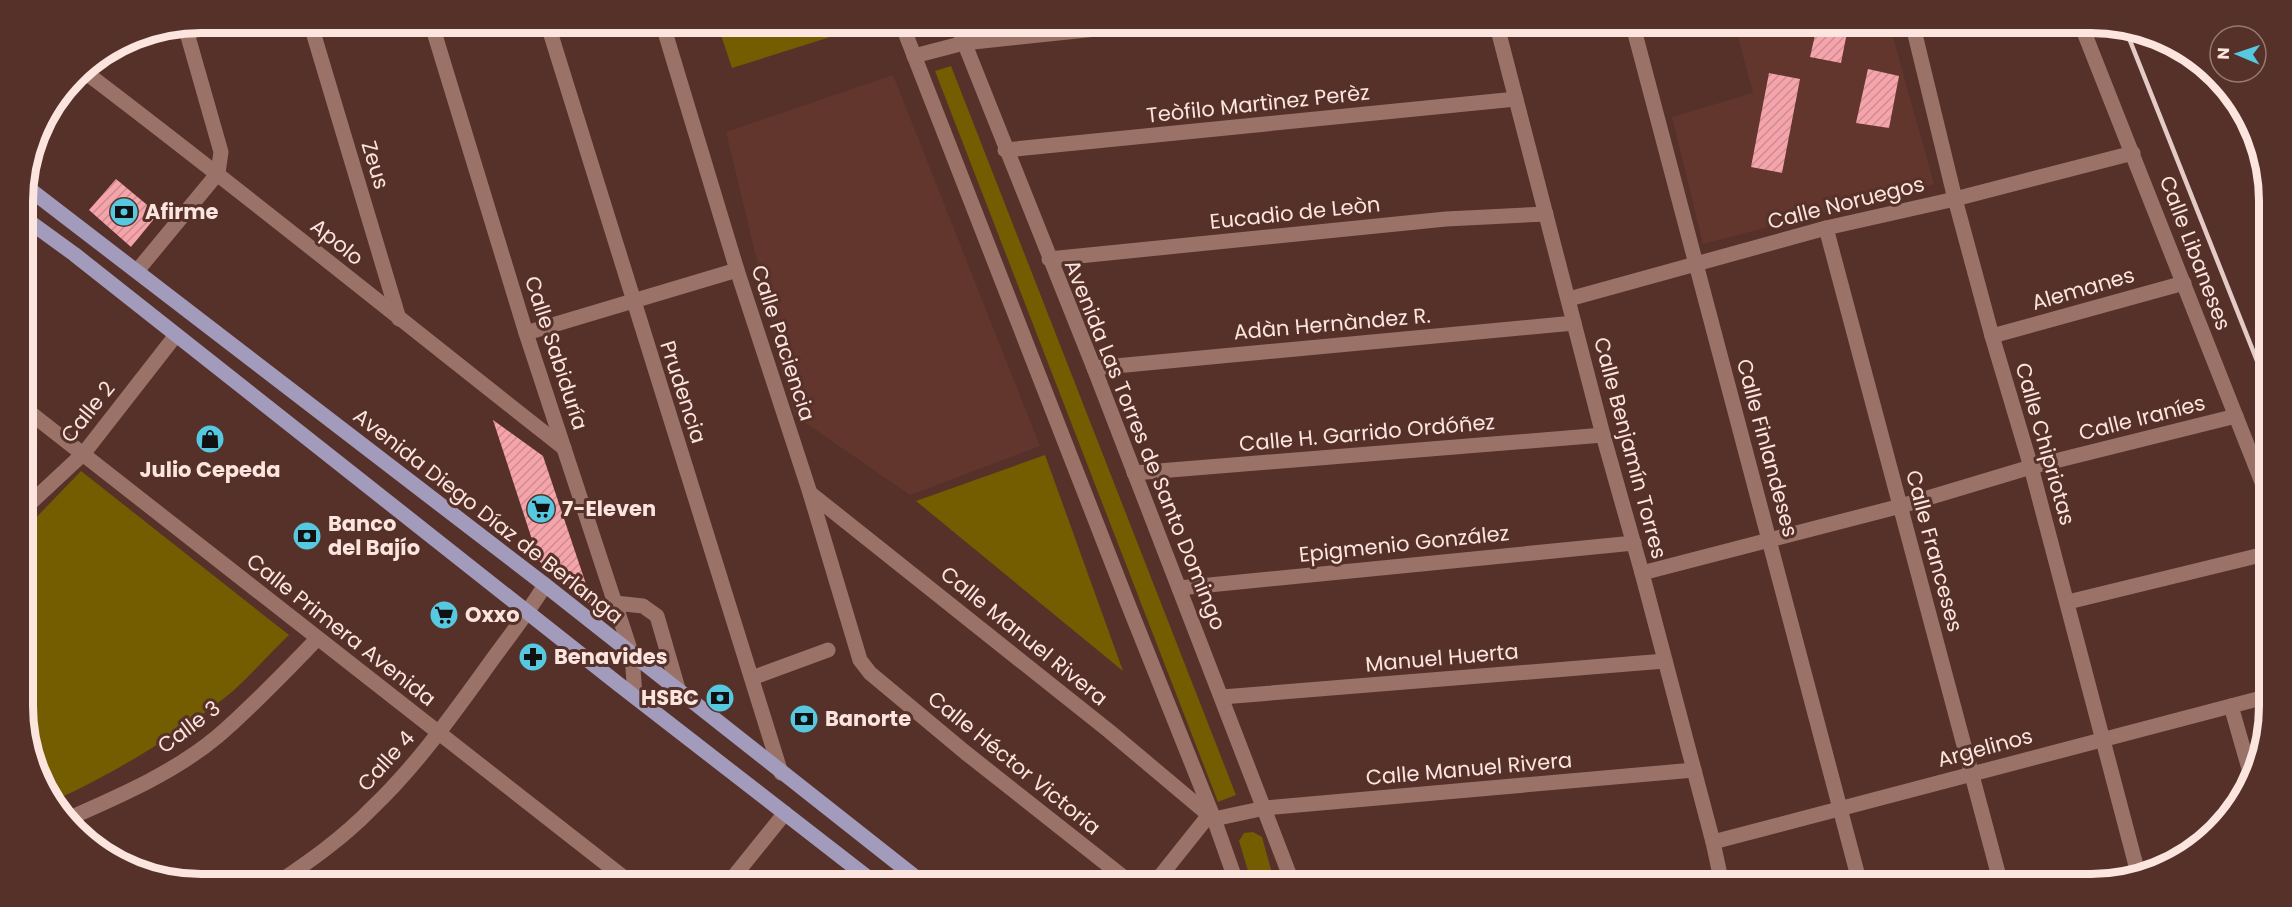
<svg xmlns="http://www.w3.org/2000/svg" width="2292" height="907" viewBox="0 0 2292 907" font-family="Poppins,sans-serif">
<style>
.built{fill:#62362d}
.green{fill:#735d00}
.building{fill:url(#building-hatch)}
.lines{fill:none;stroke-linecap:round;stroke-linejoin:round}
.minor{stroke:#9b7268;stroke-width:15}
.major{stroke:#a29bbb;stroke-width:15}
.rail{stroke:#e5cbc6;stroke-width:4.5}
.labels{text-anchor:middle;stroke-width:6;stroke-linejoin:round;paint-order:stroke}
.street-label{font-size:21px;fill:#fce4df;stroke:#553129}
.poi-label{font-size:21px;font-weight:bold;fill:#fce4df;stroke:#553129;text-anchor:start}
.rim{fill:none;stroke:#fce4df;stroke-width:8}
</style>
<defs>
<pattern id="building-hatch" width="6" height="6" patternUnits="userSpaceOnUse" patternTransform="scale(1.5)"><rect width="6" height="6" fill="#f6a4ac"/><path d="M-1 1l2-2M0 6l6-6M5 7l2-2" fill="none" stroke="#cc8c92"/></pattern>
</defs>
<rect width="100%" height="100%" fill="#553129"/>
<g class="built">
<path d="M1734,23h155l45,161 -231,60 -31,-127 81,-24z"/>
<path d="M893,75l147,371 -130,49 -116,-80 -68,-283z"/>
</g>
<g class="green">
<path d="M863,22l2,4 -133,42 -15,-45z"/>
<path d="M923,23h18l3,9 -16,1z"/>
<path d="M951,66l285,729 -18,7 -283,-731z"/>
<path d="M1045,455l78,216 -207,-170z"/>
<path d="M81,471l208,164c-19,18 -37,39 -56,56 -48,39 -121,84 -178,109l-29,-60 -1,-211z"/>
<path d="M1253,832l9,5 13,47h-23l-13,-43 5,-8z"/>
</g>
<g class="building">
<path d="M1818,22h31l-8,41 -31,-6z"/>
<path d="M1868,69l31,7 -10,52 -33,-5z"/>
<path d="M1769,73l31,6 -18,94 -31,-6z"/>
<path d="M116,179l42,35 -27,33 -42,-37z"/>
<path d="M493,420l50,36 51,152 -55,-47z"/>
</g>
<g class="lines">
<g class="minor">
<path d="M310,22l89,297"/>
<path d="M431,22l95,311 106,322 3,41"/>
<path d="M547,22l234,751"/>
<path d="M662,22l75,248 73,223 50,167 10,13 96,80 166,131"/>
<path d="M901,22l227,582 86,215 23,65"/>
<path d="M956,22l138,346 199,516"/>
<path d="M1496,22l107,413 39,138 71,269 9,42"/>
<path d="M1632,22l228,862"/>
<path d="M1912,22l43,177 37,137 39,131 108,410"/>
<path d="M2080,22l189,478"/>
<path d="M1498,29l23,-7"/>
<path d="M914,56l50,-13 199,-21"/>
<path d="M81,69c164,124 322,253 483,379"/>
<path d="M2241,107l21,51"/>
<path d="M1005,150l511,-51"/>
<path d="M1826,228l175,656"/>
<path d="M1049,259l397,-40 100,-5"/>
<path d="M137,271l81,-98 3,-21 -36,-126"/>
<path d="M1569,299l257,-71 129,-29 178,-46"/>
<path d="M526,333l211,-63"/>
<path d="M1992,336l192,-53"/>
<path d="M1094,368l480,-45"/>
<path d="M24,408l608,476"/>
<path d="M1134,473l469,-38"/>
<path d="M810,493l299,238 100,84"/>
<path d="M25,508l59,-55 92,-118"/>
<path d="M1642,573l259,-67 130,-39 205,-51"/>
<path d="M1179,588l455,-45"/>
<path d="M2068,602l201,-49"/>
<path d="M615,603l28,3 14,10 22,76"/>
<path d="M752,678l76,-28"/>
<path d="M1222,697l443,-36"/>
<path d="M2231,706l21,73"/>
<path d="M65,820c52,-23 109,-47 153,-84 35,-30 67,-64 99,-97"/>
<path d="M1713,842l556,-146"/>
<path d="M731,880l54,-67"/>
<path d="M276,884c34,-23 67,-46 96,-76 42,-40 76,-87 110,-134 21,-30 44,-58 63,-89"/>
<path d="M1154,884l55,-69 5,4 51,-11 429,-38"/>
</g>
<g class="major">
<path d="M24,185l521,400 379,299"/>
<path d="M23,217l51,37 543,429 259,201"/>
</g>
<path class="rail" d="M2125,28l144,363"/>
</g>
<defs>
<g id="bank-disc" transform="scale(1.5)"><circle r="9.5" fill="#56c9e1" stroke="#553129"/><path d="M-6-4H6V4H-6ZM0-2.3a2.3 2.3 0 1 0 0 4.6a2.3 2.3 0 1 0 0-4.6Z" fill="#111"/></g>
<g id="shop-disc" transform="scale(1.5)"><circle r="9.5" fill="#56c9e1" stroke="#553129"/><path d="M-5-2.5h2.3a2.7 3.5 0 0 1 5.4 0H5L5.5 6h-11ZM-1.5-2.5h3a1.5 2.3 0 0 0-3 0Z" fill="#111"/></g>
<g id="supermarket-disc" transform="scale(1.5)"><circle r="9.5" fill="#56c9e1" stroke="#553129"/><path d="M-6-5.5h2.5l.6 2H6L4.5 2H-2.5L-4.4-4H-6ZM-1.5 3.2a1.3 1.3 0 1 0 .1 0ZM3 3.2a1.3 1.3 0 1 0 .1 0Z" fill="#111"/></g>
<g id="pharmacy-disc" transform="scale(1.5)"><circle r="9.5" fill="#56c9e1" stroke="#553129"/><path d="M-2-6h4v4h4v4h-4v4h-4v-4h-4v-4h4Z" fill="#111"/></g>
</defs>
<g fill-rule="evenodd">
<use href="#bank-disc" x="124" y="212"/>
<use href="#shop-disc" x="210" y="439"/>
<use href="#supermarket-disc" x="541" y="509"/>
<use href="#bank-disc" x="307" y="536"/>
<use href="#supermarket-disc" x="444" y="615"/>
<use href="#pharmacy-disc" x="533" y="657"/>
<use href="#bank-disc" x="720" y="698"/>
<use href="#bank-disc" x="804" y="719"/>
</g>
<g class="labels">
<g class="street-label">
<text transform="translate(1258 104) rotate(-6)" y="7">Teòfilo Martìnez Perèz</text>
<text transform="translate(375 165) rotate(73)" y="7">Zeus</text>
<text transform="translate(1846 203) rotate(-14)" y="7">Calle Noruegos</text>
<text transform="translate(1295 213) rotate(-6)" y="7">Eucadio de Leòn</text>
<text transform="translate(337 242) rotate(39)" y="7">Apolo</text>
<text transform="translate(2195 253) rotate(69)" y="7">Calle Libaneses</text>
<text transform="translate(2083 289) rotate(-16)" y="7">Alemanes</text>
<text transform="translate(1332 324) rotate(-5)" y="7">Adàn Hernàndez R.</text>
<text transform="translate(783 343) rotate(72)" y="7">Calle Paciencia</text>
<text transform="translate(556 353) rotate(72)" y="7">Calle Sabiduría</text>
<text transform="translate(683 392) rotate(72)" y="7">Prudencia</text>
<text transform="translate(88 412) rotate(-51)" y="7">Calle 2</text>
<text transform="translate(2142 418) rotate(-14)" y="7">Calle Iraníes</text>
<text transform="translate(1367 433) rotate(-5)" y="7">Calle H. Garrido Ordóñez</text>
<text transform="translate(2045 444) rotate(74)" y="7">Calle Chipriotas</text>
<text transform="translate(1145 445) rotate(68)" y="7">Avenida Las Torres de Santo Domingo</text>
<text transform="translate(1630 448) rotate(75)" y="7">Calle Benjamín Torres</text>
<text transform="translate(1767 448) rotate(75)" y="7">Calle Finlandeses</text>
<text transform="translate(488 516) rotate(38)" y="7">Avenida Diego Díaz de Berlanga</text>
<text transform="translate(1404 544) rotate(-6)" y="7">Epigmenio González</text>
<text transform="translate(1934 551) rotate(75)" y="7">Calle Franceses</text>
<text transform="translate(341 630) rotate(38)" y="7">Calle Primera Avenida</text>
<text transform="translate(1024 636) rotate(39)" y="7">Calle Manuel Rivera</text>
<text transform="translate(1442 658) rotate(-5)" y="7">Manuel Huerta</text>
<text transform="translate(189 727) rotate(-37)" y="7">Calle 3</text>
<text transform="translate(1985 748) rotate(-15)" y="7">Argelinos</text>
<text transform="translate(386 761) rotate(-48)" y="7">Calle 4</text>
<text transform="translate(1014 763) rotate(39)" y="7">Calle Héctor Victoria</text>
<text transform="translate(1469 769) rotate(-5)" y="7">Calle Manuel Rivera</text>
</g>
<g class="poi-label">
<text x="145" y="219">Afirme</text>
<text x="210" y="477" text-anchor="middle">Julio Cepeda</text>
<text x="562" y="516">7-Eleven</text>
<text x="328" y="531">Banco<tspan x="328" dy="24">del Bajío</tspan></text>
<text x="465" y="622">Oxxo</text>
<text x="554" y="664">Benavides</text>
<text x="699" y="705" text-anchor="end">HSBC</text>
<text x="825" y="726">Banorte</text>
</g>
</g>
<path d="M0 0H2292V907H0ZM201 33H2091A168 168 0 0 1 2259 201V706A168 168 0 0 1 2091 874H201A168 168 0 0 1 33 706V201A168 168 0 0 1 201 33Z" fill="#553129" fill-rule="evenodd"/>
<path class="rim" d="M201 33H2091A168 168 0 0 1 2259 201V706A168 168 0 0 1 2091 874H201A168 168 0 0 1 33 706V201A168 168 0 0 1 201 33Z"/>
<g transform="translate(2238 54) rotate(272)"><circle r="28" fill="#553129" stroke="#987972" stroke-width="1.5"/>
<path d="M0-4.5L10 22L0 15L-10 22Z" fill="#56c9e1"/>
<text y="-9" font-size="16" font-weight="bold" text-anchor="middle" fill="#fce4df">N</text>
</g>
</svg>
